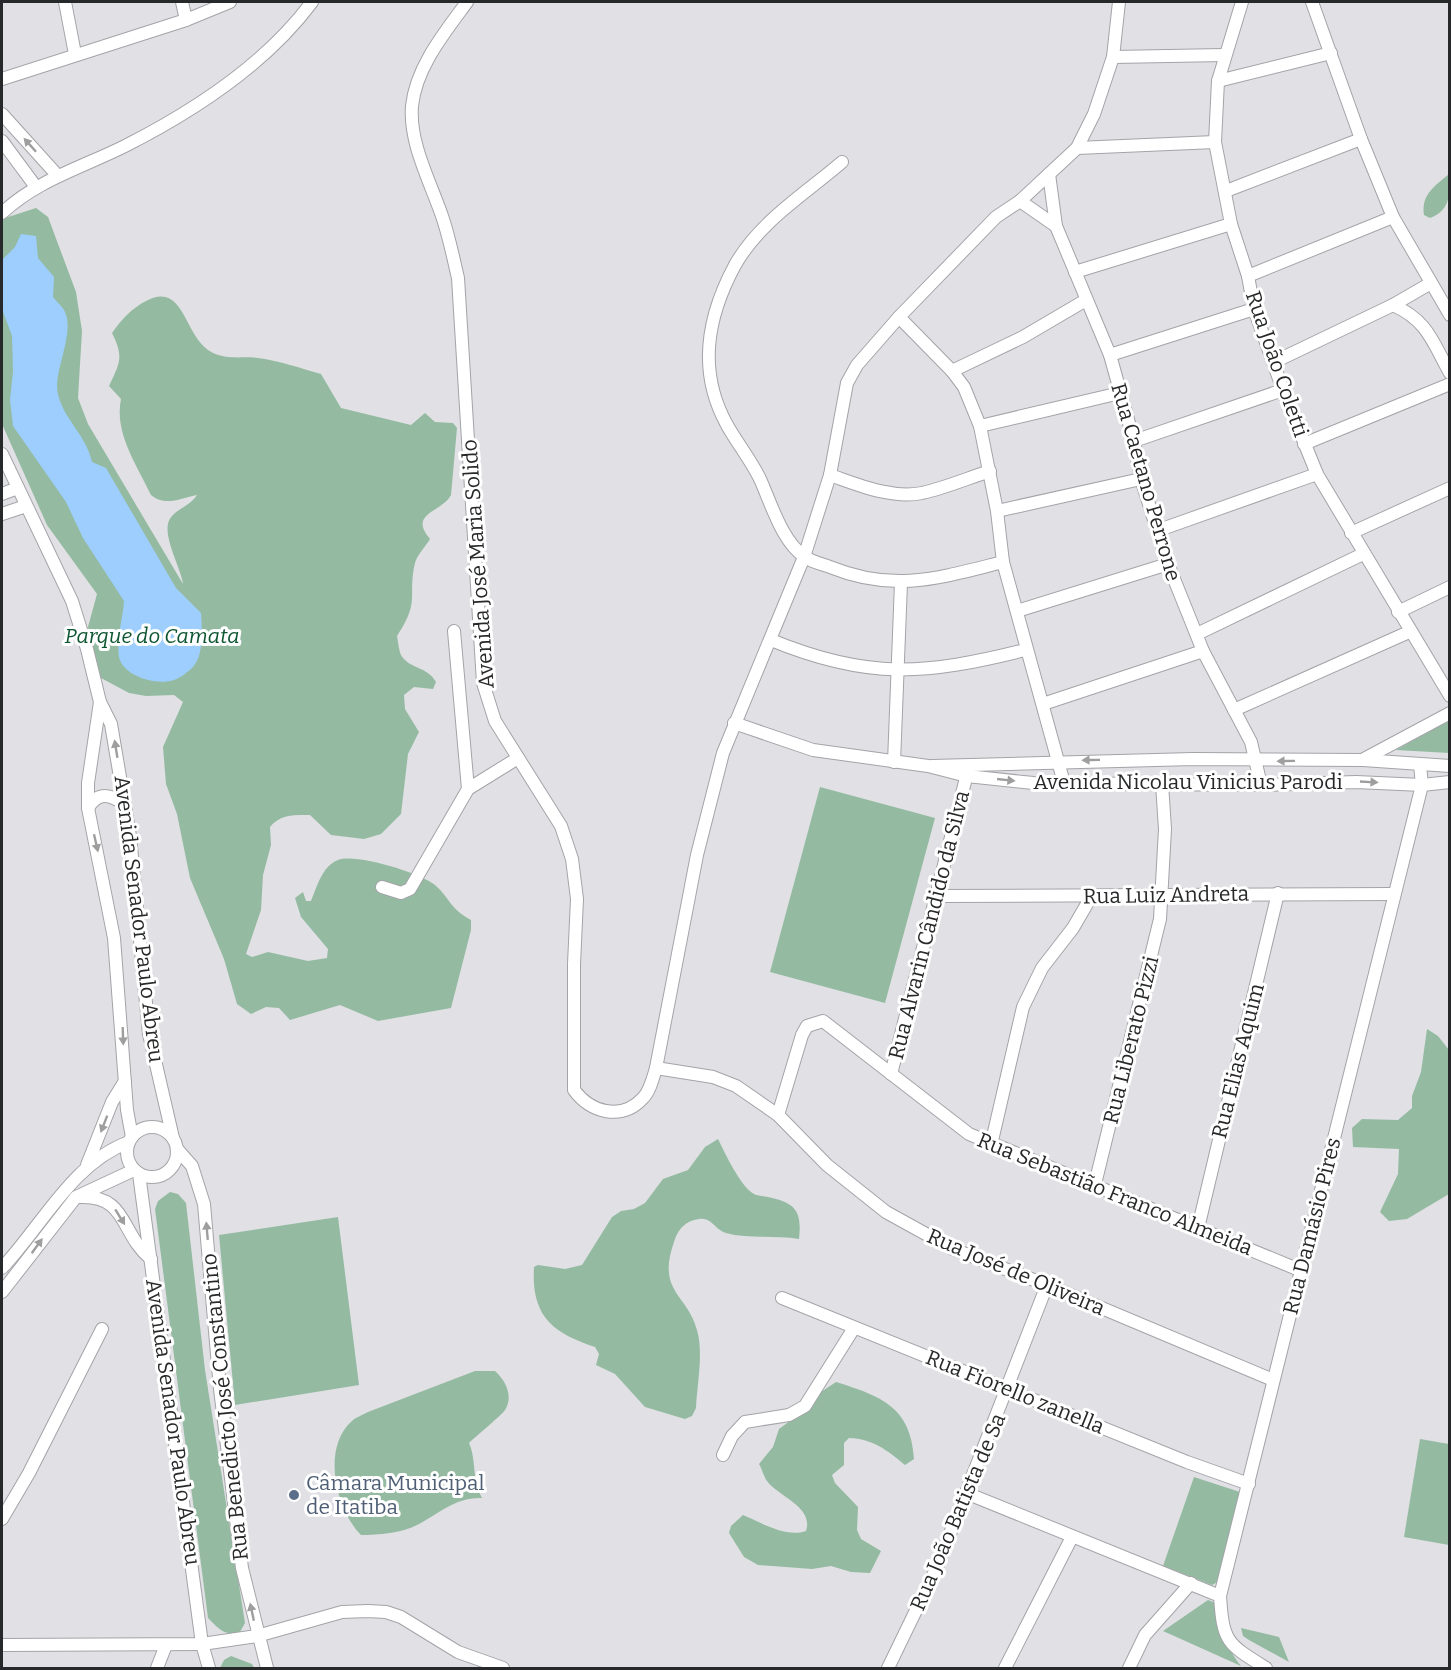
<svg xmlns="http://www.w3.org/2000/svg" width="1451" height="1670" viewBox="0 0 1451 1670" font-family="Bitter,serif">
<style>
.green{fill:#94bba1}
.water{fill:#9ecefd}
.lines{fill:none;stroke-linecap:round;stroke-linejoin:round}
.minor-casing{stroke:#a3a4a8;stroke-width:14}
.minor{stroke:#fff;stroke-width:12}
.oneway{fill:#9e9e9f}
.service-dot{fill:#5c6f8a;stroke:#fff;stroke-width:2}
.labels{text-anchor:middle;stroke-width:6;stroke-linejoin:round;paint-order:stroke}
.street-label{font-size:21px;fill:#272829;stroke:#fff}
.park-label{font-size:21px;font-style:italic;fill:#0e5531;stroke:#fff}
.service-label{font-size:21px;fill:#4e5e75;stroke:#fff;text-anchor:start}
</style>
<rect width="100%" height="100%" fill="#e0e0e5"/>
<g class="green">
<path d="M1449,174c1,20 2,36 -19,44l-6,-3c-3,-21 11,-29 25,-41z"/>
<path d="M36,208l12,9 28,75 6,39 -4,67 10,26 95,160c-2,-17 -25,-54 -11,-68 8,-9 18,-10 25,-21 -16,3 -32,12 -46,0 -14,-30 -37,-62 -30,-96l-12,-13c11,-23 15,-29 3,-53 9,-13 20,-25 34,-32 40,-21 37,38 67,52 15,7 29,3 45,5 22,3 42,10 63,16l20,34 70,17 14,-12 10,9 18,1 4,5 -6,67c-10,18 -43,18 -21,44 -4,7 -13,16 -15,24 -8,34 6,37 -18,73 1,5 2,15 4,19 8,14 26,11 35,27l-3,7 -19,-2 -10,8 1,14 14,23 -11,22 -7,60 -20,20 -17,5 -33,-4 -21,-20c-15,0 -30,-1 -40,12l1,18 -8,30 -2,35 -15,44 6,3 16,-5 40,9 19,-3 1,-9 -27,-32 -6,-19 8,-6 3,9h5c6,-14 11,-35 27,-41 18,-7 82,13 97,25 15,13 14,23 36,35v10l-20,78 -73,13 -38,-16 -50,15 -11,-12 -13,-1 -15,7 -14,-10 -13,-45 -34,-81 -13,-64 -11,-30 -3,-37 20,-45 -9,-7 -28,1 -17,-3 -28,-15 -13,-51 9,-33 -50,-69 -45,-101v-205z"/>
<path d="M1449,720v33l-53,-3z"/>
<path d="M820,787l115,31 -50,185 -115,-31z"/>
<path d="M1427,1029l11,7 11,14v144l-42,25 -18,2 -9,-9 18,-38 1,-25 -46,-2 -1,-19 10,-9 36,1 14,-12v-12l9,-24z"/>
<path d="M718,1139c7,14 22,47 36,55 4,2 10,2 14,3 28,6 34,14 31,42 -23,-4 -52,0 -73,-6 -11,-3 -14,-16 -27,-14 -14,2 -21,10 -25,23 -18,52 15,51 24,92 5,22 -1,51 -2,74l-4,8 -7,3 -40,-12 -30,-33 -19,-9 3,-11 -4,-7c-43,-14 -64,-31 -61,-80l4,-2 27,4 17,-4 30,-48 9,-6 13,-2 11,-6 18,-24 25,-9 17,-23z"/>
<path d="M170,1192l8,2 8,9 19,167 40,253 -5,9c-15,5 -22,-4 -32,-14l-53,-409 3,-8z"/>
<path d="M338,1217l21,168 -124,20 -16,-170z"/>
<path d="M475,1371h20c10,9 19,25 10,39 -2,4 -30,27 -36,33 8,18 2,34 13,55 -27,-1 -43,16 -65,27 -15,8 -39,10 -56,10 -25,-25 -40,-87 -9,-114 4,-4 11,-6 16,-9z"/>
<path d="M836,1382c44,14 75,24 78,77l-9,6c-18,-15 -32,-26 -56,-27l-5,5v22l-12,10 3,8 23,24 -1,23 4,9 20,12 -11,22 -19,-1 -20,-6 -19,3 -54,-4 -14,-8 -15,-24 2,-7 12,-11c19,8 43,23 63,16 8,-24 -27,-34 -39,-50 -3,-4 -5,-12 -8,-17l14,-17 6,-18 15,-11 18,-20z"/>
<path d="M1420,1439l29,5v101l-45,-8z"/>
<path d="M1194,1477l49,16 -18,85 -13,7 -49,-19z"/>
<path d="M1208,1600l10,4c4,24 7,42 23,62l-78,-35z"/>
<path d="M1241,1628l38,9 10,25 -40,-22 -6,-4z"/>
<path d="M231,1656l21,8 2,4h-34l4,-8z"/>
</g>
<path class="water" d="M21,234l15,2 2,22 16,19 -1,20c4,5 10,10 12,15 9,20 -8,53 -8,74 1,29 29,47 35,76l14,6 70,120 25,25c1,16 3,42 -8,54 -4,4 -14,12 -19,13 -18,6 -51,-4 -55,-23 -3,-18 4,-38 5,-56l-41,-63 -17,-36 -53,-76 -3,-26 3,-28 -1,-36 -10,-27v-49l13,-13z"/>
<g class="lines">
<g class="minor-casing">
<g id="minor">
<path d="M65,2l10,52"/>
<path d="M182,2l4,18"/>
<path d="M467,2c-22,30 -51,65 -55,104 -3,37 18,75 30,110 7,20 11,41 16,62l25,405 12,38 66,105 11,33 5,40 -3,65v126c17,23 48,31 69,8 7,-7 10,-20 13,-30l41,-213 26,-102 81,-196 26,-82 17,-92 10,-18 42,-48 97,-100 24,-16 57,-53 17,-34 19,-57 6,-55"/>
<path d="M1242,2l-24,79 -3,61 16,82 17,52 6,33 29,81 34,84 133,222"/>
<path d="M1312,2l49,137 32,78 57,98"/>
<path d="M1113,57l111,-2"/>
<path d="M2,79l184,-59 44,-18"/>
<path d="M1218,81l113,-28"/>
<path d="M2,114l56,62"/>
<path d="M2,141l34,46"/>
<path d="M1077,148l138,-6"/>
<path d="M842,162c-37,32 -82,59 -107,103 -28,52 -38,106 -8,160 10,18 24,35 33,54 11,24 22,63 45,78 7,5 17,7 25,10 64,26 109,11 173,-5"/>
<path d="M1049,174l7,52 54,129 24,86 7,38 27,85 35,87 48,91 10,43"/>
<path d="M1226,191l135,-52"/>
<path d="M1020,201l36,25"/>
<path d="M2,213c35,-33 81,-46 123,-67 69,-35 141,-82 187,-144"/>
<path d="M1075,272l156,-48"/>
<path d="M1248,276l145,-59"/>
<path d="M1393,305c35,16 39,36 57,68"/>
<path d="M899,317l53,54 12,16 16,39 17,85 6,51 61,221"/>
<path d="M1110,355l144,-46"/>
<path d="M1274,362l119,-57 38,-22"/>
<path d="M952,371l71,-34 63,-37"/>
<path d="M980,426l140,-33"/>
<path d="M1134,441l149,-51"/>
<path d="M1304,444l146,-60"/>
<path d="M2,454l70,147 15,48 13,53 11,22 19,112 19,198 24,104"/>
<path d="M830,475c29,10 61,24 92,18 23,-5 46,-15 68,-22"/>
<path d="M2,494l16,-6"/>
<path d="M997,511l144,-32"/>
<path d="M2,514l24,-8"/>
<path d="M1159,530l158,-56"/>
<path d="M1351,533l99,-45"/>
<path d="M1017,611l151,-47"/>
<path d="M1398,612l52,-25"/>
<path d="M454,631l14,158"/>
<path d="M1197,634l166,-80"/>
<path d="M771,640c97,40 154,35 254,10"/>
<path d="M100,702l-12,81v25l26,130 13,172 5,27"/>
<path d="M1043,704l160,-53"/>
<path d="M1234,710l175,-78"/>
<path d="M734,723l79,27 115,16 39,10 66,7 228,2 95,-3 66,3 28,-3"/>
<path d="M1364,759l86,-46"/>
<path d="M894,762l7,-179"/>
<path d="M932,766l261,-7 170,1 87,6"/>
<path d="M88,808c10,-17 23,-14 37,-3"/>
<path d="M382,887l19,6 9,-4 58,-100 50,-31"/>
<path d="M938,896l456,-2"/>
<path d="M656,1068l57,9 23,9 42,29 49,50 59,47 67,37 94,36 226,95"/>
<path d="M891,1074l77,-304"/>
<path d="M778,1115l24,-80 5,-9 16,-5 146,113 333,137"/>
<circle cx="152" cy="1152" r="25"/>
<path d="M991,1145l32,-138 19,-39 31,-40 18,-31"/>
<path d="M177,1149l15,17 12,38 16,185 22,179 25,100"/>
<path d="M87,1165l25,-63 13,-21"/>
<path d="M139,1174l63,470 7,24"/>
<path d="M1095,1184l65,-265 5,-90 -3,-45"/>
<path d="M80,1197c48,-2 40,37 71,62"/>
<path d="M1198,1228l80,-335"/>
<path d="M2,1268c40,-42 70,-105 127,-126"/>
<path d="M2,1292l74,-95 58,-27"/>
<path d="M782,1298l405,164 62,22"/>
<path d="M723,1455l9,-19 13,-14 44,-7 16,-9 49,-78"/>
<path d="M966,1493l254,103"/>
<path d="M2,1519l27,-46 73,-144"/>
<path d="M2,1645l200,-1 55,-8 85,-24 26,-1 18,1 15,5 57,35 45,16"/>
<path d="M157,1668l9,-23"/>
<path d="M888,1668l49,-101 110,-282"/>
<path d="M1005,1668l67,-131"/>
<path d="M1129,1668l16,-33 46,-52"/>
<path d="M1266,1668c-39,-24 -43,-26 -46,-72l202,-811 -2,-20"/>
</g>
</g>
<use href="#minor" class="minor"/>
</g>
<defs><path id="oneway-solid" d="M-6-.8H1V-3.2L6.5 0L1 3.2V.8H-6Z" transform="scale(1.5)"/></defs>
<g class="oneway">
<use href="#oneway-solid" transform="translate(30 145) rotate(-132)"/>
<use href="#oneway-solid" transform="translate(116 749) rotate(-99)"/>
<use href="#oneway-solid" transform="translate(1091 760) rotate(179)"/>
<use href="#oneway-solid" transform="translate(1286 761) rotate(179)"/>
<use href="#oneway-solid" transform="translate(1006 780) rotate(6)"/>
<use href="#oneway-solid" transform="translate(1369 782) rotate(3)"/>
<use href="#oneway-solid" transform="translate(96 843) rotate(77)"/>
<use href="#oneway-solid" transform="translate(123 1036) rotate(88)"/>
<use href="#oneway-solid" transform="translate(104 1124) rotate(111)"/>
<use href="#oneway-solid" transform="translate(120 1217) rotate(58)"/>
<use href="#oneway-solid" transform="translate(207 1231) rotate(-95)"/>
<use href="#oneway-solid" transform="translate(37 1246) rotate(-54)"/>
<use href="#oneway-solid" transform="translate(252 1612) rotate(-102)"/>
</g>
<circle class="service-dot" cx="294" cy="1495" r="6"/>
<g class="labels">
<g class="street-label">
<text transform="translate(1277 364) rotate(71)" y="7">Rua João Coletti</text>
<text transform="translate(1146 482) rotate(74)" y="7">Rua Caetano Perrone</text>
<text transform="translate(478 564) rotate(-94)" y="7">Avenida José Maria Solido</text>
<text x="1188" y="789">Avenida Nicolau Vinicius Parodi</text>
<text transform="translate(1166 895) rotate(-1)" y="7">Rua Luiz Andreta</text>
<text transform="translate(139 919) rotate(83)" y="7">Avenida Senador Paulo Abreu</text>
<text transform="translate(929 925) rotate(-76)" y="7">Rua Alvarin Cândido da Silva</text>
<text transform="translate(1131 1040) rotate(-76)" y="7">Rua Liberato Pizzi</text>
<text transform="translate(1238 1061) rotate(-76)" y="7">Rua Elias Aquim</text>
<text transform="translate(1115 1194) rotate(22)" y="7">Rua Sebastião Franco Almeida</text>
<text transform="translate(1312 1226) rotate(-76)" y="7">Rua Damásio Pires</text>
<text transform="translate(1016 1272) rotate(23)" y="7">Rua José de Oliveira</text>
<text transform="translate(1015 1392) rotate(22)" y="7">Rua Fiorello zanella</text>
<text transform="translate(225 1407) rotate(-96)" y="7">Rua Benedicto José Constantino</text>
<text transform="translate(173 1422) rotate(82)" y="7">Avenida Senador Paulo Abreu</text>
<text transform="translate(958 1512) rotate(-67)" y="7">Rua João Batista de Sa</text>
</g>
<g class="park-label">
<text x="152" y="643">Parque do Camata</text>
</g>
<g class="service-label">
<text x="306" y="1490">Câmara Municipal<tspan x="306" dy="24">de Itatiba</tspan></text>
</g>
</g>
<rect width="1451" height="1670" fill="none" stroke="#272829" stroke-width="6"/>
</svg>
